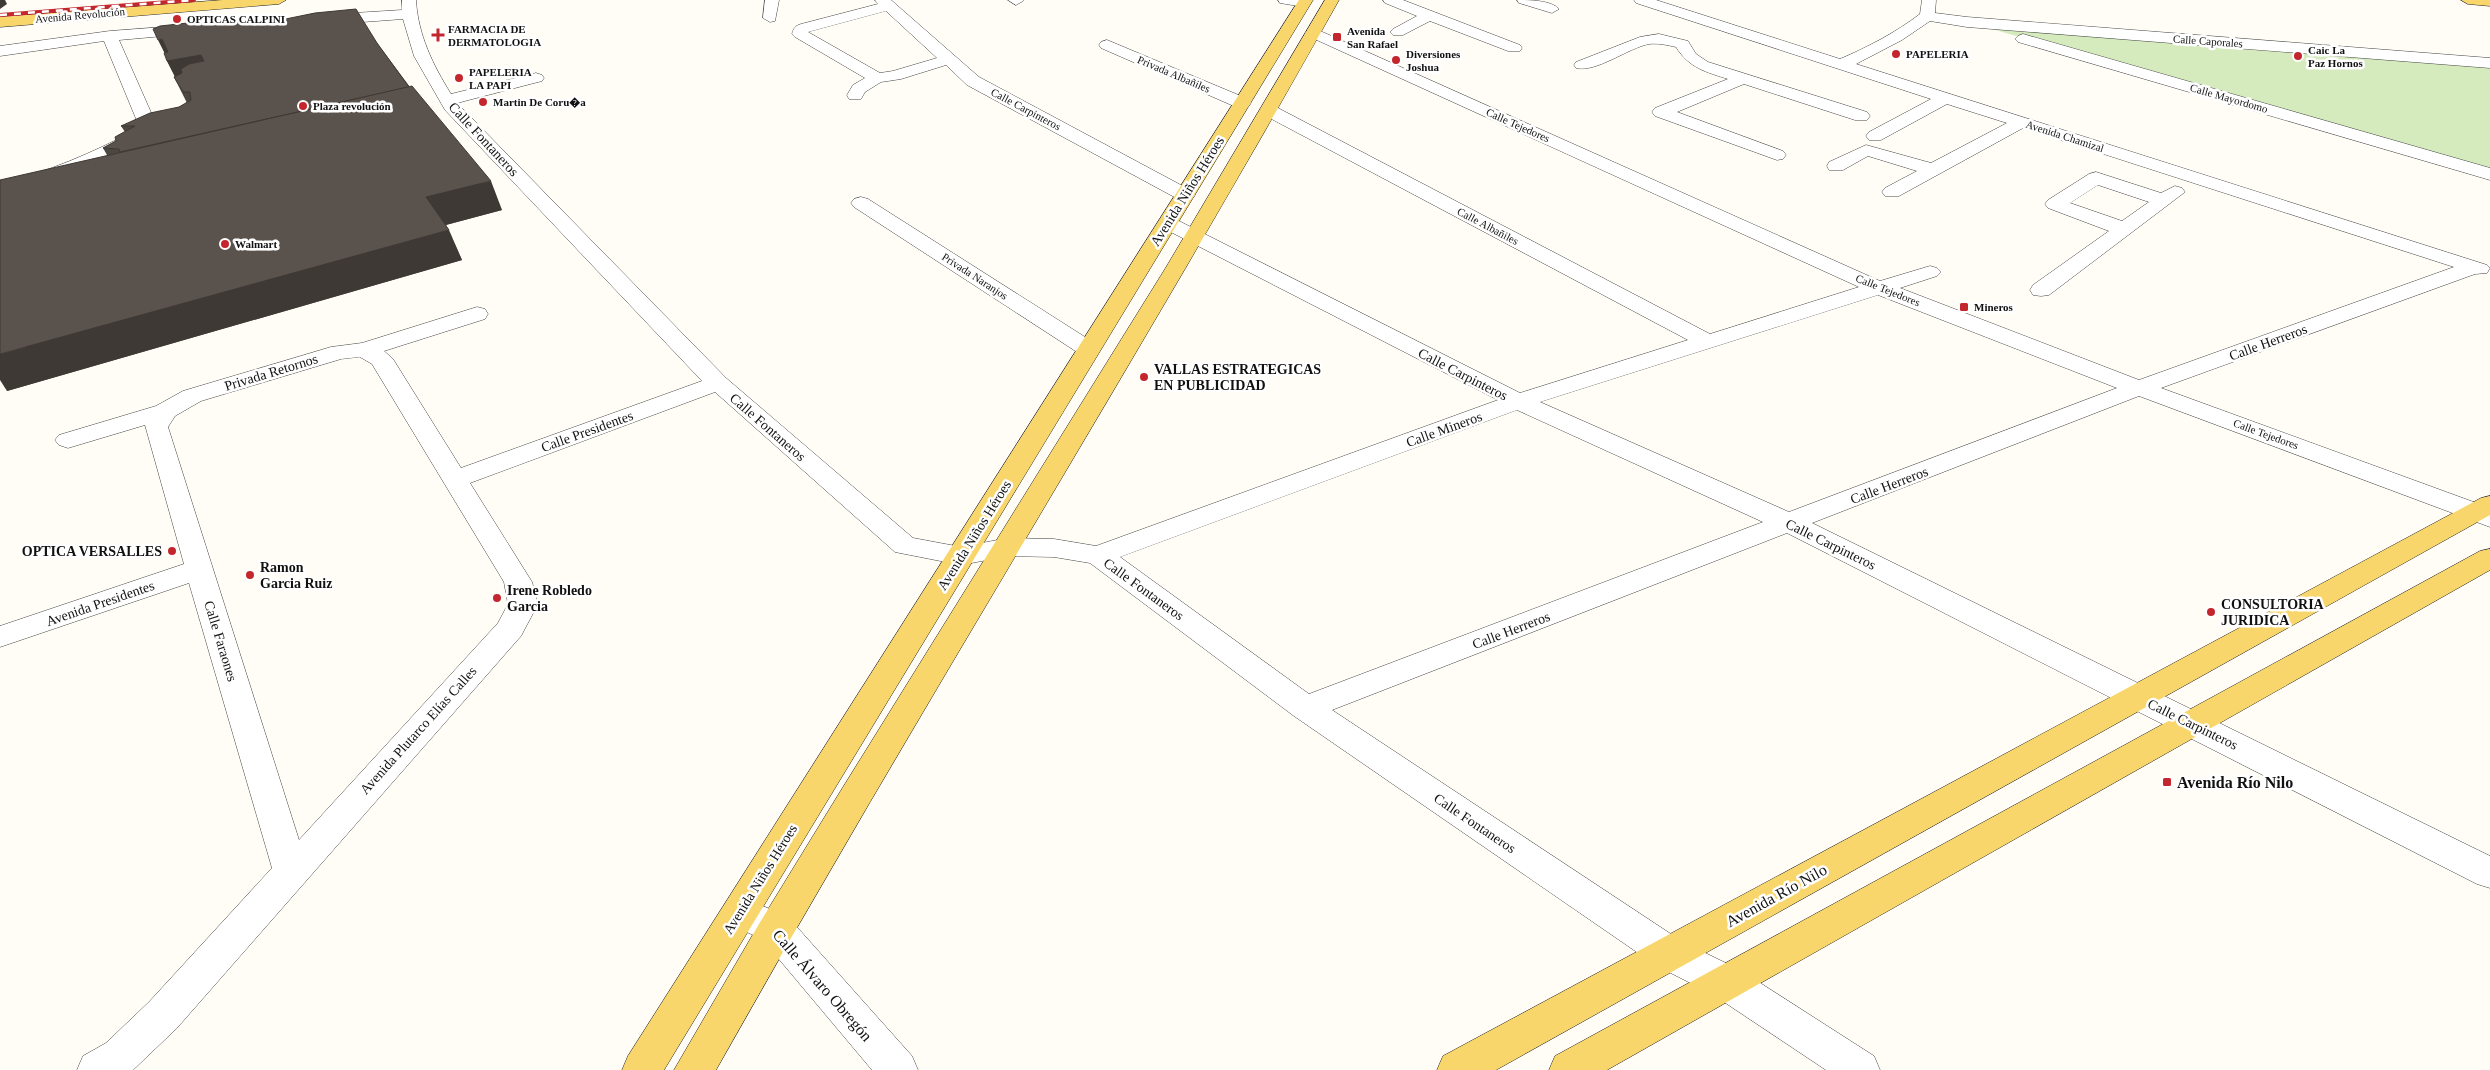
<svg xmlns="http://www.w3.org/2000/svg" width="2490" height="1070" viewBox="0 0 2490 1070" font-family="'Times New Roman',serif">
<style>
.green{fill:#d5ebbd}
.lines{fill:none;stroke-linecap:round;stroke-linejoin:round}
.minor-casing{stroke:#444;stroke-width:1}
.major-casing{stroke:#222;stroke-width:1}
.minor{fill:#fff;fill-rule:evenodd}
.major{fill:#f9d66b;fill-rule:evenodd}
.rail-casing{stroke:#c4262e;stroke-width:4}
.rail{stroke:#fff;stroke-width:2.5;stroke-dasharray:7;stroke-linecap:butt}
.wall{fill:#4d4742}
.shaded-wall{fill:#3f3936}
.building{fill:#5a524d;stroke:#3f3936}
.poi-dot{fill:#c4262e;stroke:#fff;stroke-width:2}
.labels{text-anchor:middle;stroke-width:5;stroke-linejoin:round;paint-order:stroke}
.far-street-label{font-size:11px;fill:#111;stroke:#fff}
.far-poi-label{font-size:11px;font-weight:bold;fill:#111;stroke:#fff;text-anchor:start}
.street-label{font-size:14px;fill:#111;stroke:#fff}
.poi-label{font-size:14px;font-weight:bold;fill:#111;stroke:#fff;text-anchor:start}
.near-poi-label{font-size:16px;font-weight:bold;fill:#111;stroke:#fff;text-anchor:start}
.near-street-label{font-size:16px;fill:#111;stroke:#fff}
</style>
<rect width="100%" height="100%" fill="#fffdf5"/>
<path class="green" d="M1967,22l523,44v105z"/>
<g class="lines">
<g class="minor-casing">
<g id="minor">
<path d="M402,0h14c2,35 17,65 35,94l85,-21 6,2 2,3 -2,3 -85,22 269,275 187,160 48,9 47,-9 46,1 42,7 402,-146 -337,-173 -3,-4 3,-4 7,-2 7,2 345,174 168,-53 -424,-225 -3,-4 3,-4h12l434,227 149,-47 -551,-251 -3,-3 3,-3h10l562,251 50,-15 7,2 4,4 -4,4 -37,12 239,92 315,-113 -431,-139 -124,68h-14l-3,-4 3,-4 32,-17 -49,-15 -25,14h-14l-2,-4 2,-4 37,-17 65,18 76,-40 -60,-19 -66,36h-12l-3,-4 3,-4 62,-33 -295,-96 -2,-3h22l184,59c28,-12 55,-26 80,-45l2,-14h14l-1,13 32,4 523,41v10l-523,-41 -37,-6 -28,19 -46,24 631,201 3,3 -3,5 -12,1 -314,114 329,120v19l-351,-131 -327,127 678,333v32l-13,-4 -690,-351 -455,177 351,232 57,28 134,86 6,14h-54l-114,-76 -55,-28 -363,-250 -204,-153 -36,-6 -46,-1 -47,9 -66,-13 -180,-160 -245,91 62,99 6,22 -17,32 -344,392 -44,42h-56l6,-14 23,-13 43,-41 123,-134 -83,-285 -189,64v-21l184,-62 -39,-139 -77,23 -9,-3 -4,-5 4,-5 97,-29 27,-15 148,-44 31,-4 115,-36 8,2 3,5 -3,5 -101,32 9,8 68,109 241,-87 -257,-271 -31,-54 -11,-37 -81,6 -8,-5 8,-5 80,-5zM1878,295l239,93 -328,124 -249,-110zM360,357l12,7 132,218 4,22 -10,19 -199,217 -131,-413 7,-11 26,-15 140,-42zM1517,410l246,112 -454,172 -189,-137z"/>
<path d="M765,0h14l-4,21 -5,1 -7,-4z"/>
<path d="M875,0h16l88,77 213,114 3,4 -3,4h-14l-211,-114 -21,-20 -45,14 -20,3 -16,10 -4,7h-12l-2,-4 6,-10 12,-7 -70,-41 -3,-3c2,-8 5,-9 13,-11l73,-19zM886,11l51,47 -44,13 -13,2 -72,-41z"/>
<path d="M1008,0h15v1l-7,4z"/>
<path d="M1278,0h31l2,3 -7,4 -24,-4z"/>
<path d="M1383,0h20l117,45 2,3 -2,3h-12l-78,-30 -27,14h-10l-3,-3 3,-3 24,-13 -32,-13z"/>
<path d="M1517,0c12,0 34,0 42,9l-7,4 -33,-10z"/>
<path d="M192,25l8,5 -3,3 -78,7 38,86 -8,12 -52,25 -53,21 -44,12v-12c48,-12 92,-31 136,-54l3,-4 -35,-85 -104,15v-10l110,-15z"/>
<path d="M1659,34l29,7 8,13 12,8 159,50 3,4 -3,4h-12l-111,-36 -67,28 106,39 3,4 -3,4 -6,1 -122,-44 -3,-4 3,-4 73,-29c-22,-7 -39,-11 -52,-32 -9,-2 -17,-4 -27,-3 -21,4 -53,29 -73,24l-2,-3 2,-3 64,-25z"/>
<path d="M2023,34l467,134v12l-472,-138 -3,-3 3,-3z"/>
<path d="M1107,40l141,59 3,4 -3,4h-12l-135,-59 -2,-3 2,-3z"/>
<path d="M2096,172l65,21 14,-7 7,2 3,4 -136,103 -8,1 -8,-1 -3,-5 3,-5 76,-54 -61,-23 -3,-4 3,-4 41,-26zM2098,185l51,17 -27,19 -52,-18z"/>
<path d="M861,197l7,2 228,145 3,5 -3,5 -8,2 -8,-2 -226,-147 -3,-4 3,-4z"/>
<path d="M740,896l48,21 124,139 6,14h-46l-110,-131 -35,-16 -5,-11 5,-11z"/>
</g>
</g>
<g class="major-casing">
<g id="major">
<path d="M223,0h63l-7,4 -279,23v-10z"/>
<path d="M1299,0h14l-649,1070h-42l6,-14z"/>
<path d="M1325,0h14c-201,360 -421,710 -623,1070h-42l85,-146 81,-132 325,-523z"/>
<path d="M2461,0h29v6l-22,-2z"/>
<path d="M2490,496v19l-994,555h-59l6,-14 1038,-558z"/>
<path d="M2490,549v21l-883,500h-58l6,-14 925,-505z"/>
</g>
</g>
<use href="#minor" class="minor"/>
<use href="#major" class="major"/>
<g class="rail-casing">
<path id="rail" d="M0,15l194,-15"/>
</g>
<use href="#rail" class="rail"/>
</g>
<path class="wall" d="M228,22l33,2 116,19 125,167 -56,15 16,35 -455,131 100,-236 -4,-7 13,-7 9,-9 -4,-6 58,-19 8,-4 -13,-26h1l-8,-16z"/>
<g class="shaded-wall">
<path d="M0,0h5l2,4 -7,5z"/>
<path d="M162,39l39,16 11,21 -34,6 -11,-21 1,-1 -10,-20z"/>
<path d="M491,181l11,29 -64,17 -12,-30z"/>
<path d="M449,230l13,30 -455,131 -7,-11v-26z"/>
</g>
<g class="building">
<path d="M356,9l21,34 32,44 -289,65 -1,-3 -16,-1 13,-7 -1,-4 20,-11h-14l29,-13 29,-6 12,-7 -1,-8h-7l-9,-15 8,-4 -1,-4 8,-5 15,-3 -3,-6 -34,6 -3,-8 4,-1 -6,-13 -4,1 -5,-11 7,-3 55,-6 13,2 21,-4h7l5,6 54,-11z"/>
<path d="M412,86l79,95 -65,16 23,33 -449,124v-174z"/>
</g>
<g class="poi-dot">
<circle cx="177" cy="19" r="5"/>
<path d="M435.5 27.5h5v5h5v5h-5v5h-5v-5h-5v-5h5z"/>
<rect x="1332" y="32" width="10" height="10" rx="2.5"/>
<circle cx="1896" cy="54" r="5"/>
<circle cx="2298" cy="56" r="5"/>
<circle cx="1396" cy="60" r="5"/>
<circle cx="459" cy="78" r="5"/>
<circle cx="483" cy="102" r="5"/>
<circle cx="303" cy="106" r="5"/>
<circle cx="225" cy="244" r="5"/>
<rect x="1959" y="302" width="10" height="10" rx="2.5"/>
<circle cx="1144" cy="377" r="5"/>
<circle cx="172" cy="551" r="5"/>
<circle cx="250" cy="575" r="5"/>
<circle cx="497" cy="598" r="5"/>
<circle cx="2211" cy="612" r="5"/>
<rect x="2162" y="777" width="10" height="10" rx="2.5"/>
</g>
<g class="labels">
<g class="far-street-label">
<text transform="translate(80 15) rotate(-5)" y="4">Avenida Revolución</text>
<text transform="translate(2208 41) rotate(4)" y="4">Calle Caporales</text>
<text transform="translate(1174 74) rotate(23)" y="4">Privada Albañiles</text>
<text transform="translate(2229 98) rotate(16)" y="4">Calle Mayordomo</text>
<text transform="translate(1026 109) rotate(28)" y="4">Calle Carpinteros</text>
<text transform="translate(1518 125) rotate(24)" y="4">Calle Tejedores</text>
<text transform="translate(2065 136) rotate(18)" y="4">Avenida Chamizal</text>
<text transform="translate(1488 226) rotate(28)" y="4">Calle Albañiles</text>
<text transform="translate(975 276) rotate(33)" y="4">Privada Naranjos</text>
<text transform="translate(1888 290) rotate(22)" y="4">Calle Tejedores</text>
<text transform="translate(2266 434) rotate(20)" y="4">Calle Tejedores</text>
</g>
<g class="far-poi-label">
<text x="187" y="23">OPTICAS CALPINI</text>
<text x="448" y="33">FARMACIA DE<tspan x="448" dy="13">DERMATOLOGIA</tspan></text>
<text x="1347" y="35">Avenida<tspan x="1347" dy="13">San Rafael</tspan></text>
<text x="2308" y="54">Caic La<tspan x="2308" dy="13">Paz Hornos</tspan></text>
<text x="1406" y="58">Diversiones<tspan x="1406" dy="13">Joshua</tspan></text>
<text x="1906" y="58">PAPELERIA</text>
<text x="469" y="76">PAPELERIA<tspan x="469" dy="13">LA PAPI</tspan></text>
<text x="493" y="106">Martin De Coru�a</text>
<text x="313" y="110">Plaza revolución</text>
<text x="235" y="248">Walmart</text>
<text x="1974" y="311">Mineros</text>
</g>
<g class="street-label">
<text transform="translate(484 139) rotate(47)" y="5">Calle Fontaneros</text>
<text transform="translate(1187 191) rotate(-58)" y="5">Avenida Niños Héroes</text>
<text transform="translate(2268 342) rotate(-20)" y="5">Calle Herreros</text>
<text transform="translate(271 372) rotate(-17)" y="5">Privada Retornos</text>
<text transform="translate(1463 374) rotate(27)" y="5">Calle Carpinteros</text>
<text transform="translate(768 427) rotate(41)" y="5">Calle Fontaneros</text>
<text transform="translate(1444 429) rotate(-20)" y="5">Calle Mineros</text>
<text transform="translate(587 431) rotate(-20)" y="5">Calle Presidentes</text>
<text transform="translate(1889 485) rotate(-21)" y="5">Calle Herreros</text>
<text transform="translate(974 535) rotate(-58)" y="5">Avenida Niños Héroes</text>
<text transform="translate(1831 544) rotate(26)" y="5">Calle Carpinteros</text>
<text transform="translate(1144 589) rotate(36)" y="5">Calle Fontaneros</text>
<text transform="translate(100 603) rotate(-19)" y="5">Avenida Presidentes</text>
<text transform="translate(1511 630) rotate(-21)" y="5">Calle Herreros</text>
<text transform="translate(221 641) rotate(73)" y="5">Calle Faraones</text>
<text transform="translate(2193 724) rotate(26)" y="5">Calle Carpinteros</text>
<text transform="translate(418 730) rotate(-48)" y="5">Avenida Plutarco Elías Calles</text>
<text transform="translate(1475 823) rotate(34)" y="5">Calle Fontaneros</text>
<text transform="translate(760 879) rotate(-58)" y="5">Avenida Niños Héroes</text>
</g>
<g class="poi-label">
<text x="1154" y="374">VALLAS ESTRATEGICAS<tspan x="1154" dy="16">EN PUBLICIDAD</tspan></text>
<text x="162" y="556" text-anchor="end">OPTICA VERSALLES</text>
<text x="260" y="572">Ramon<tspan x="260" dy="16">Garcia Ruiz</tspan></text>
<text x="507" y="595">Irene Robledo<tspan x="507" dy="16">Garcia</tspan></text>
<text x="2221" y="609">CONSULTORIA<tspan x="2221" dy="16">JURIDICA</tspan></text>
</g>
<g class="near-poi-label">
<text x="2177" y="788">Avenida Río Nilo</text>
</g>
<g class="near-street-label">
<text transform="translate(1776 895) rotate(-29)" y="6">Avenida Río Nilo</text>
<text transform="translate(823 985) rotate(49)" y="6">Calle Álvaro Obregón</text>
</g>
</g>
</svg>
